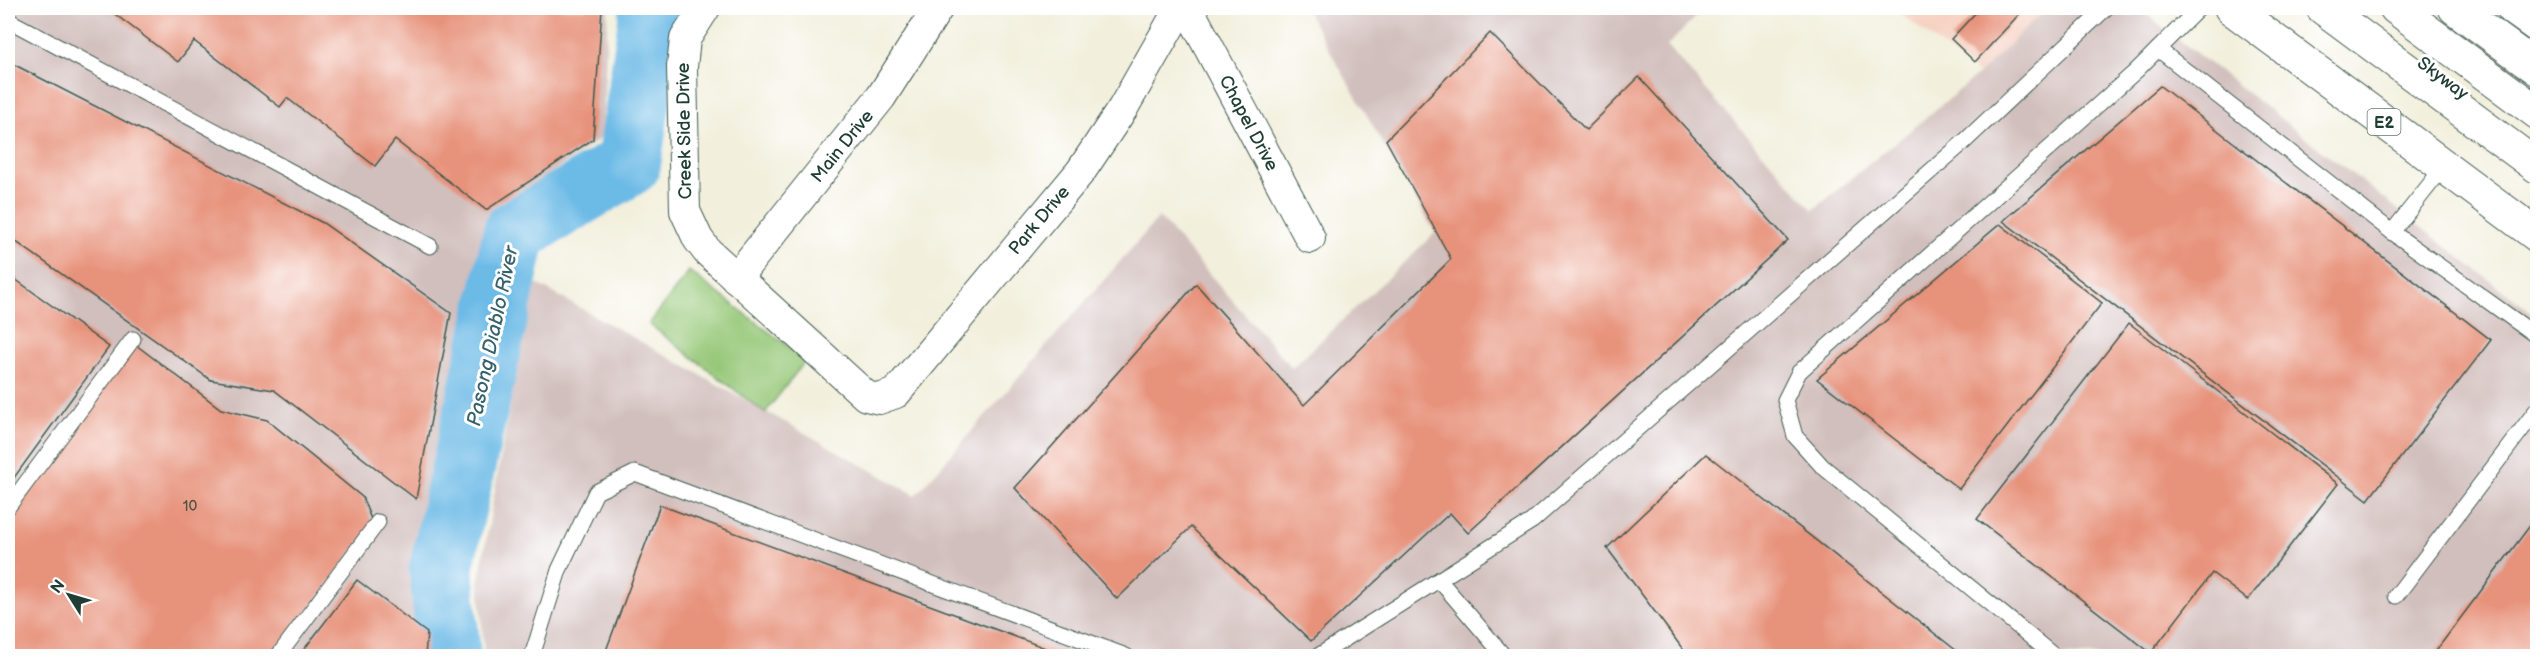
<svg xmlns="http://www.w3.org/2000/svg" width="2545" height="664" viewBox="0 0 2545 664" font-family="'Balsamiq Sans',sans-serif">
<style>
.built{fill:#f6d2c3}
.industrial{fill:#d1bfbd}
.green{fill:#95c777;stroke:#5a8256;stroke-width:1.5}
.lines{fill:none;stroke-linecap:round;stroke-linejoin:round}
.river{stroke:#6cbae6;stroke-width:64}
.building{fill:#e7927a}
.lane-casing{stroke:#3f584d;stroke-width:17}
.street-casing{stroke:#3f584d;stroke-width:32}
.highway-casing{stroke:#3f584d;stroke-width:35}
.lane{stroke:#fff;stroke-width:15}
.street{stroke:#fff;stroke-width:30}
.highway{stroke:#fff;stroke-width:33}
.labels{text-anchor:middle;stroke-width:6;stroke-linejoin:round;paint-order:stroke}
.number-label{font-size:15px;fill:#515246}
.shield{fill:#fff;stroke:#627771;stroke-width:1.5}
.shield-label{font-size:16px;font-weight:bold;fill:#1f3d34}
.street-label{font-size:18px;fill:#1f3d34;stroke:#fff}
.water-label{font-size:20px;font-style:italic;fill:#366269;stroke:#fff}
</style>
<rect width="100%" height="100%" fill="#fff"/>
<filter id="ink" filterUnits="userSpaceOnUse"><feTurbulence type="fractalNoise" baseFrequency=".0167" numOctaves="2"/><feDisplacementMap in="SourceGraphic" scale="12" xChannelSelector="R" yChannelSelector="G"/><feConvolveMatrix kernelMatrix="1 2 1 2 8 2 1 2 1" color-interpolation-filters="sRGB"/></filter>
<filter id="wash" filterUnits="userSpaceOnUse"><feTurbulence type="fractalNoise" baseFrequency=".008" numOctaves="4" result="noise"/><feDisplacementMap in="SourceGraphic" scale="24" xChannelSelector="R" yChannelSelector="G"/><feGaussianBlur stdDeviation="1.35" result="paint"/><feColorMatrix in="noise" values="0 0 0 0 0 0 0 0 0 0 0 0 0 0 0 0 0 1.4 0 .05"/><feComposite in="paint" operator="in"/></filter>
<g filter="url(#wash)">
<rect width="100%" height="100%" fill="#f2efdc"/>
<path class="built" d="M1893,8h153l-67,66z"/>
<g class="industrial">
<path d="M8,8h600l-6,129 -106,75 -65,282 17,162h-440z"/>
<path d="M1305,8h400l-38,38 146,164 166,-136 67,-66h92l399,309v339h-2053l-5,-76 53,-299 384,214 243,-278 133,151 143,-135z"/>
</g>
<path class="green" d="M689,271l117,89 -41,53 -116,-89z"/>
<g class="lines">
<path class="river" d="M449,656l-8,-87 74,-337 114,-68 23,-156"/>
</g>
<g id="blocks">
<g class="building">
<path d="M107,8h495l-9,131 -107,71 -91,-70 -20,26 -88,-68 -7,9 -86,-66 -16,21z"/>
<path d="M1980,8h45l-50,54 -24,-23z"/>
<path d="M1490,33l96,97 53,-53 149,163 -320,293 -18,-20 -139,128 -120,-114 -74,72 -102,-111 181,-204 108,121 147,-146 -65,-119z"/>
<path d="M15,65l308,158 128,90 -35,186 -142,-109 -63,-10 -203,-144v-161z"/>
<path d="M2160,86l331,254 -123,160 -365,-279z"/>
<path d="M2000,224l102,79 -143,186 -142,-110z"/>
<path d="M8,274l101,73 -101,139z"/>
<path d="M2129,323l209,161 -90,116 -36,-27 -61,80 -174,-134z"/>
<path d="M136,345l85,64 46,11 95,77 11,27 -100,132h-265v-142z"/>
<path d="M1706,454l256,201 -1,1h-273l-81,-108z"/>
<path d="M660,505l407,151h-463z"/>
<path d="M2538,515v141h-106z"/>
<path d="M357,580l70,53 -2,23h-126z"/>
</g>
</g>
</g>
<g filter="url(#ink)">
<use href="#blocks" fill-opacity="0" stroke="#3f584d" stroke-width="1.5"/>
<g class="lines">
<g class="lane-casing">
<g id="lane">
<path d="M8,20l422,226"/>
<path d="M2158,49l234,183 146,105"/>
<path d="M2392,232l46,-58"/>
<path d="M8,507l125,-168"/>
<path d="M1440,581l64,75"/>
<path d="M2396,596l142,-188"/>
<path d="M278,656l100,-134"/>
<path d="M532,656l27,-86 37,-78 39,-19 491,183"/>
<path d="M1318,656l214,-135 433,-380 141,-133"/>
<path d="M2054,656l-232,-190 -27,-30 -10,-36 14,-28 337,-301 63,-63"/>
</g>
</g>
<g class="street-casing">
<g id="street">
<path d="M705,8l-20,31 -3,28 3,144 13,28 9,12 159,145 13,3 17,-6 185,-222 42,-63 57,-100"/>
<path d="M1188,8l122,230"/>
<path d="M736,278l145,-181 57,-89"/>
</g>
</g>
<g class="highway-casing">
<g id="highway">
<path d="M2231,8l307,228"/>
<path d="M2323,8l215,159"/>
<path d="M2396,8l142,105"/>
<path d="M2455,8l83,61"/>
<path d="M2513,8l25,18"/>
</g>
</g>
<use href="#lane" class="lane"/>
<use href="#street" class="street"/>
<use href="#highway" class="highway"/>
</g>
</g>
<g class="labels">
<g class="number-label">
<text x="190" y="511">10</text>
</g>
<rect class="shield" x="2367.5" y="109" width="33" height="26" rx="4.5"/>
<g class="shield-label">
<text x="2384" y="128">E2</text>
</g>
<g class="street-label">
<text transform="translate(2443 78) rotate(37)" y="6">Skyway</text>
<text transform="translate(1249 123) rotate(62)" y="6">Chapel Drive</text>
<text transform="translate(684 131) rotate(-91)" y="6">Creek Side Drive</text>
<text transform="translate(842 146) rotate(-51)" y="6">Main Drive</text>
<text transform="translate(1039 220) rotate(-50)" y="6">Park Drive</text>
</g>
<g class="water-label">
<text transform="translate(492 336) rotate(-78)" y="7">Pasong Diablo River</text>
</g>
</g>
<rect width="2545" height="664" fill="none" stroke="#fff" stroke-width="30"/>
<g transform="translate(69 595) rotate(307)" stroke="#ffffff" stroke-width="4.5" paint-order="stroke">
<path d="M0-4.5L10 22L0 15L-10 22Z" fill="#1f3d34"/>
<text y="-9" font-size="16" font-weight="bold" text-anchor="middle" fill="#1f3d34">N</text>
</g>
</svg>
